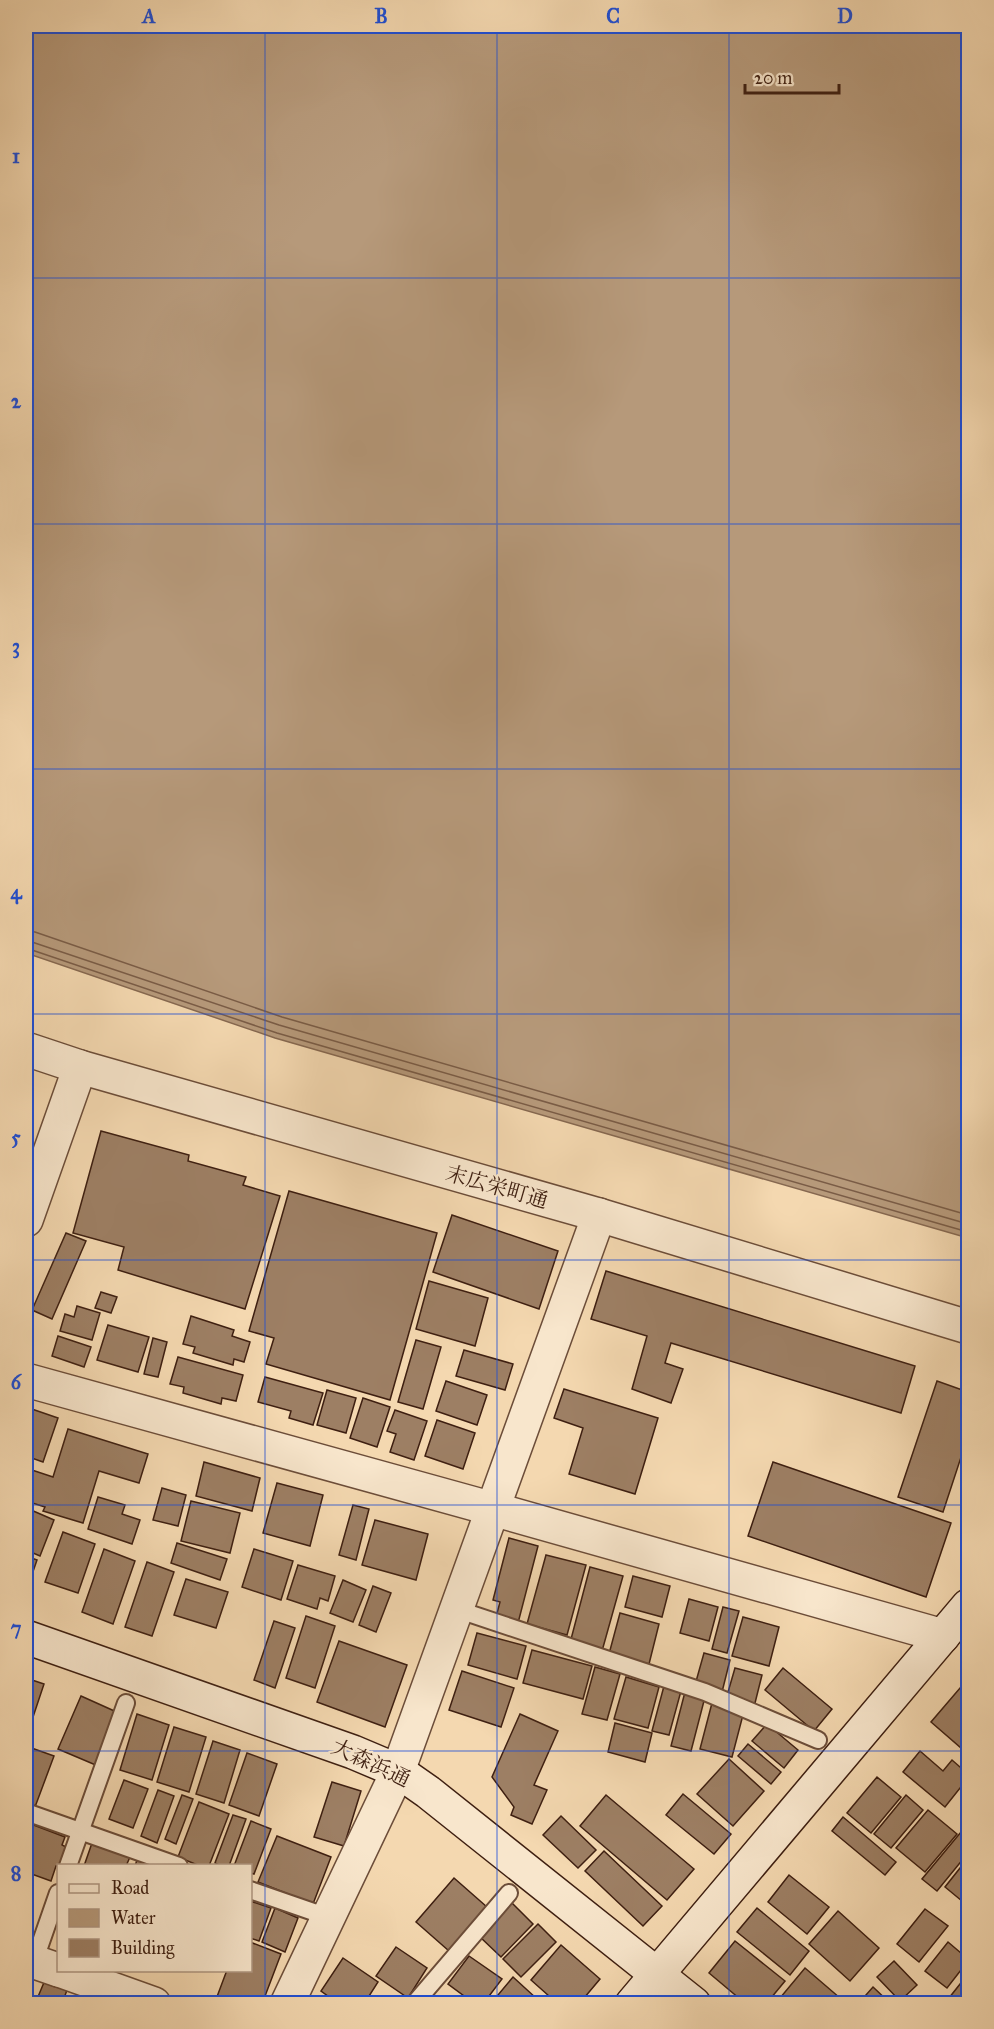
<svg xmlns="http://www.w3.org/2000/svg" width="994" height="2029" viewBox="0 0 994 2029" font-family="'IM FELL Great Primer','Noto Serif JP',serif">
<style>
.water{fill:#b6997a;stroke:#866850;stroke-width:1.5}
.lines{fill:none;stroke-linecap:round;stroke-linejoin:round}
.shore{stroke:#7a5c46;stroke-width:1.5}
.building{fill:#9d7f64;stroke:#3e1f11;stroke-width:1.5}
.lane-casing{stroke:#6c4d39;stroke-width:20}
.street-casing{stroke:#6c4d39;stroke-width:36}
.secondary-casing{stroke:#3e1f11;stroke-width:36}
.lane{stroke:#f8e6cc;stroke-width:16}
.street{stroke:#f8e6cc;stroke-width:33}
.secondary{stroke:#f8e6cc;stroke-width:33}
.grid{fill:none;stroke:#1d4ed8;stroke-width:1.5;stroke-opacity:0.55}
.labels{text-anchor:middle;stroke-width:4.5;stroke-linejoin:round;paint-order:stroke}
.street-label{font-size:21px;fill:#3e1f11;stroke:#f8e6cc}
.neatline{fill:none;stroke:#1d4ed8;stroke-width:2}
.grid-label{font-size:20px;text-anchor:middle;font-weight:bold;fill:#1d4ed8}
</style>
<rect width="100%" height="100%" fill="#f4d8b0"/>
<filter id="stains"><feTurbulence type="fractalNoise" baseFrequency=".00333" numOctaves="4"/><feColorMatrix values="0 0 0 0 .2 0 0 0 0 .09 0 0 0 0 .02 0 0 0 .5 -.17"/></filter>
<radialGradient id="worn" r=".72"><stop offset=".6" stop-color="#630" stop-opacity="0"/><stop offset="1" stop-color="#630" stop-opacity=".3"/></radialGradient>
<path class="water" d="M26,26h942v1212l-693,-200 -249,-85z"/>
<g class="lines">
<g class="shore">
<path d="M26,931l9,1 247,85 686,198"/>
<path d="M26,940l253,85 689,199"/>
<path d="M26,948l251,85 691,199"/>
</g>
</g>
<g class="building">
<path d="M101,1131l88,24 -1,6 58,16 -3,8 37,11 -35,113 -127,-39 6,-23 -51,-14z"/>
<path d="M289,1191l148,42 -47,167 -124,-36 8,-26 -25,-7z"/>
<path d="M452,1215l106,36 -19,58 -106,-37z"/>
<path d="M66,1233l20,8 -34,78 -20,-9z"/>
<path d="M606,1271l309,95 -14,47 -230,-70 -6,20 18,6 -12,34 -39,-14 15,-53 -56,-17z"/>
<path d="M429,1281l59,17 -13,48 -59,-17z"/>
<path d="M101,1292l16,5 -6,16 -16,-5z"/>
<path d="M77,1306l23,7 -8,27 -32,-9 5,-17 9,3z"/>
<path d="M191,1316l43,14 -2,6 18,6 -6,20 -10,-3 -1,6 -40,-12 2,-6 -12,-3z"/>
<path d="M108,1325l41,12 -11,35 -41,-12z"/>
<path d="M58,1336l33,11 -7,20 -32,-11z"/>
<path d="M153,1338l14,4 -9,35 -14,-3z"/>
<path d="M416,1340l25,7 -18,62 -25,-7z"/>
<path d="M464,1350l49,14 -8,26 -49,-14z"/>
<path d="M178,1357l65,18 -7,26 -14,-3 -1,6 -38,-11 1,-6 -14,-3z"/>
<path d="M265,1377l58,16 -10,32 -24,-7 2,-7 -33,-9z"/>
<path d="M446,1381l41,14 -10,30 -41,-14z"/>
<path d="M937,1381l31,11v44l-25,76 -45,-15z"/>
<path d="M564,1389l94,29 -23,76 -66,-20 14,-46 -29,-10z"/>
<path d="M327,1390l29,8 -10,35 -29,-8z"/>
<path d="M363,1398l27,9 -13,40 -27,-9z"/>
<path d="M26,1407l32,11 -15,44 -17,-6z"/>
<path d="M395,1410l32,11 -13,39 -24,-8 6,-18 -9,-3z"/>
<path d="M437,1420l38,13 -12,36 -38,-13z"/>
<path d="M68,1429l80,25 -9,29 -40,-12 -16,52 -40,-12 2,-4 -19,-6v-33l27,9z"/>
<path d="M204,1462l56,16 -8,33 -56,-15z"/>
<path d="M773,1462l178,61 -25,74 -178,-61z"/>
<path d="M277,1483l46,12 -13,51 -47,-13z"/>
<path d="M162,1488l24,7 -8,31 -25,-6z"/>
<path d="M98,1497l27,8 -3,9 18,6 -8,24 -44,-15z"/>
<path d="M191,1501l49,12 -10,40 -49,-12z"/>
<path d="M353,1505l16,4 -13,51 -17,-5z"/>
<path d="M31,1510l23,10 -14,36 -14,-6v-27z"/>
<path d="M375,1520l53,14 -12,46 -54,-15z"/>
<path d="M63,1532l32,12 -17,49 -33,-11z"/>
<path d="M509,1538l29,8 -20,77 -22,-6 4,-15 -7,-2z"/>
<path d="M177,1543l50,16 -7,21 -49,-17z"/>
<path d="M104,1549l31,12 -22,63 -31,-12z"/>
<path d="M254,1549l39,12 -12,39 -39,-13z"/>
<path d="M546,1555l40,10 -19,70 -40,-11z"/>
<path d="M26,1556l11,4 -11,32z"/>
<path d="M147,1562l27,10 -22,64 -27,-9z"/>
<path d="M298,1565l37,11 -7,25 -8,-3 -3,11 -30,-10z"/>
<path d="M590,1567l33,9 -21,75 -32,-8z"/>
<path d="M633,1576l37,10 -8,31 -37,-10z"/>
<path d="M186,1579l42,13 -12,36 -42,-13z"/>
<path d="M343,1580l23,10 -13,32 -23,-9z"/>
<path d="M373,1586l18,7 -15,39 -17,-7z"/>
<path d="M689,1599l29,8 -9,34 -29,-8z"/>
<path d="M723,1607l16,4 -12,42 -15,-4z"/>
<path d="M620,1613l39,11 -10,40 -40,-10z"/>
<path d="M306,1616l29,10 -20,62 -29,-10z"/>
<path d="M743,1617l36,10 -10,39 -37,-10z"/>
<path d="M274,1621l21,7 -20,60 -21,-8z"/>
<path d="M477,1633l49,13 -9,33 -49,-14z"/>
<path d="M339,1641l68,24 -22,62 -68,-25z"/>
<path d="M532,1650l60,16 -9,33 -60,-16z"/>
<path d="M704,1653l26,7 -8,32 -27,-7z"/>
<path d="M595,1667l25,7 -13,46 -25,-6z"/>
<path d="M735,1668l27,7 -8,32 -28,-8z"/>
<path d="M783,1668l49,41 -18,22 -49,-41z"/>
<path d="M462,1671l52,17 -13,39 -52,-17z"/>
<path d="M626,1677l33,10 -11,41 -34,-9z"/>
<path d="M26,1678l18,6 -17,51 -1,-1z"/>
<path d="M966,1681l2,2v71l-37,-32z"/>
<path d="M664,1686l17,5 -12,44 -17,-4z"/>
<path d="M685,1692l20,5 -14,54 -20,-5z"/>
<path d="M81,1696l40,18 -23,52 -40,-17z"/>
<path d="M712,1703l32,8 -12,46 -32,-8z"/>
<path d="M137,1714l32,11 -17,55 -32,-10z"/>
<path d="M520,1714l38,17 -24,54 13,5 -15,34 -21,-9 3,-8 -22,-30z"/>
<path d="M615,1723l37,10 -7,29 -37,-10z"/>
<path d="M767,1724l31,26 -14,18 -32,-27z"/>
<path d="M174,1727l32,10 -17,55 -32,-10z"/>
<path d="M213,1741l27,9 -16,53 -28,-9z"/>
<path d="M748,1744l33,28 -10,12 -33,-28z"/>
<path d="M26,1746l28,10 -19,51 -9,-4z"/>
<path d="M920,1751l23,20 9,-11 16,14v4l-23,29 -42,-35z"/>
<path d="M247,1753l30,11 -18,52 -30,-11z"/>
<path d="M729,1759l35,32 -31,35 -36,-32z"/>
<path d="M877,1777l24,20 -30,36 -24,-20z"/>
<path d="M124,1780l24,9 -15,39 -24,-9z"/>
<path d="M332,1782l29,9 -17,55 -30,-9z"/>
<path d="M158,1790l16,6 -17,47 -16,-7z"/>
<path d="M683,1794l48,40 -17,20 -48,-39z"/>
<path d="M182,1795l11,4 -17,45 -11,-5z"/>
<path d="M606,1795l88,74 -27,31 -87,-74z"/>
<path d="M906,1795l17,15 -32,38 -17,-14z"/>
<path d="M199,1802l30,12 -20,52h-9l-22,-9z"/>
<path d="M928,1810l29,24 -32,38 -29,-24z"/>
<path d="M233,1815l13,4 -17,47h-8l-6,-3z"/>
<path d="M561,1816l35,34 -18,18 -35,-33z"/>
<path d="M843,1817l53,45 -11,13 -53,-44z"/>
<path d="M251,1821l20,8 -17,45 -4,-1v-7h-16z"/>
<path d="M31,1824l34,13 -3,8 4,2 -6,19h-4l-5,15 -25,-9v-33z"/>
<path d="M961,1832l7,6v15l-31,38 -15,-12z"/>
<path d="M277,1836l54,21 -18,47 -55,-22z"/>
<path d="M92,1843l38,14 -4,9h-42z"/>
<path d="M604,1851l58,55 -19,20 -58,-55z"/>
<path d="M968,1858v48l-23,-19z"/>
<path d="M137,1860l15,6h-17z"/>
<path d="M789,1875l40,32 -22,27 -39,-32z"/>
<path d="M454,1878l33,29 -38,44 -33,-29z"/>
<path d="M250,1901l21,7 -12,33 -9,-3z"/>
<path d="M512,1903l21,21 -32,33 -22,-21z"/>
<path d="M275,1908l23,10 -13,34 -23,-10z"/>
<path d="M757,1908l52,43 -19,24 -53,-43z"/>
<path d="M925,1909l23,17 -29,36 -22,-18z"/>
<path d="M838,1911l41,37 -29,33 -41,-37z"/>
<path d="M538,1924l18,18 -35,35 -18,-18z"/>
<path d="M735,1941l50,40 -19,23h-20l-37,-31z"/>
<path d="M250,1942l31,12 -19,50h-42l-5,-2 12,-32h23z"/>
<path d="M948,1942l20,17v2l-21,27 -22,-17z"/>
<path d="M561,1945l39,34 -21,25h-21l-27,-24z"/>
<path d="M396,1947l31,21 -19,30 -32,-22z"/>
<path d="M469,1956l33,23 -19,25h-8l-27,-20z"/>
<path d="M343,1958l35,24 -14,22h-25l-18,-13z"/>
<path d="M894,1961l23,24 -17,16 -23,-24z"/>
<path d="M805,1968l35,30 -5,6h-60z"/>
<path d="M968,1974v30h-12l-7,-6z"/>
<path d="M513,1977l23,21 -4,6h-36l-3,-3z"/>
<path d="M45,1980l22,10 -5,14h-27z"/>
<path d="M26,1985l5,2 -5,16z"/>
<path d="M873,1987l18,17h-33z"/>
</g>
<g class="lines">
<g class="lane-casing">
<g id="lane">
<path d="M456,1609l249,83 113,48"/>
<path d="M26,1812l153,54"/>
<path d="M68,1866l58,-163"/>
<path d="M250,1890l78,27"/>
<path d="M34,1962l24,-69"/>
<path d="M414,2004l95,-111"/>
</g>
</g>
<g class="street-casing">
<g id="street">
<path d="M26,1049l54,18 519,148 369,112"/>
<path d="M26,1220l54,-153"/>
<path d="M26,1380l467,129 450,127"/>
<path d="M26,1959l32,11"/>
<path d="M59,1970l95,34"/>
<path d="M287,2004l111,-233 201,-556"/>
</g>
</g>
<g class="secondary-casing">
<g id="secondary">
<path d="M26,1637l327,115 45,19 30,21 266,212"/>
<path d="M632,2004l336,-398"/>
</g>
</g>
<use href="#lane" class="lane"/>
<use href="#street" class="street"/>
<use href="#secondary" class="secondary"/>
</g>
<path class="grid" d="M265,26v1978M497,26v1978M729,26v1978M26,278h942M26,524h942M26,769h942M26,1014h942M26,1260h942M26,1505h942M26,1751h942"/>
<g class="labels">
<g class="street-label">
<text transform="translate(497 1187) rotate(16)" y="7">末広栄町通</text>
<text transform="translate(371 1763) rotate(25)" y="7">大森浜通</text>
</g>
</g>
<rect width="994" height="2029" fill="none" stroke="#f4d8b0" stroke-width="66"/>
<rect x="57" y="1864" width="195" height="108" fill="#f8e6cc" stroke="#ae9681" stroke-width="1.5"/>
<rect x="69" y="1884" width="30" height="9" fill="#f8e6cc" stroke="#ae9681" stroke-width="1.5"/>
<text x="111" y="1894" font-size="18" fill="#3e1f11">Road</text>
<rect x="69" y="1909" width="30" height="18" fill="#b6997a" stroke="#ae9681" stroke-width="1.5"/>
<text x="111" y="1924" font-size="18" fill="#3e1f11">Water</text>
<rect x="69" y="1939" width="30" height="18" fill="#9d7f64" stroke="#ae9681" stroke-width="1.5"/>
<text x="111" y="1954" font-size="18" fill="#3e1f11">Building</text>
<path d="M745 84v9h94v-9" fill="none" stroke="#3e1f11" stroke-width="3"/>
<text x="754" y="84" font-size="18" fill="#3e1f11" stroke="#f8e6cc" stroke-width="4.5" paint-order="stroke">20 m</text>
<rect x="33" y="33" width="928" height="1963" class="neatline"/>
<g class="grid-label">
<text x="149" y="23">A</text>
<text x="381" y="23">B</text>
<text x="613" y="23">C</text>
<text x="845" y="23">D</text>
<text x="16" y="163">1</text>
<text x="16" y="408">2</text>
<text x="16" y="653">3</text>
<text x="16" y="899">4</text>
<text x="16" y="1144">5</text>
<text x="16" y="1389">6</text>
<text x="16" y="1635">7</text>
<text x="16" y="1880">8</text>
</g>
<rect width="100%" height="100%" filter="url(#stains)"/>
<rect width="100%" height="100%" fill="url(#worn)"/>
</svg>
